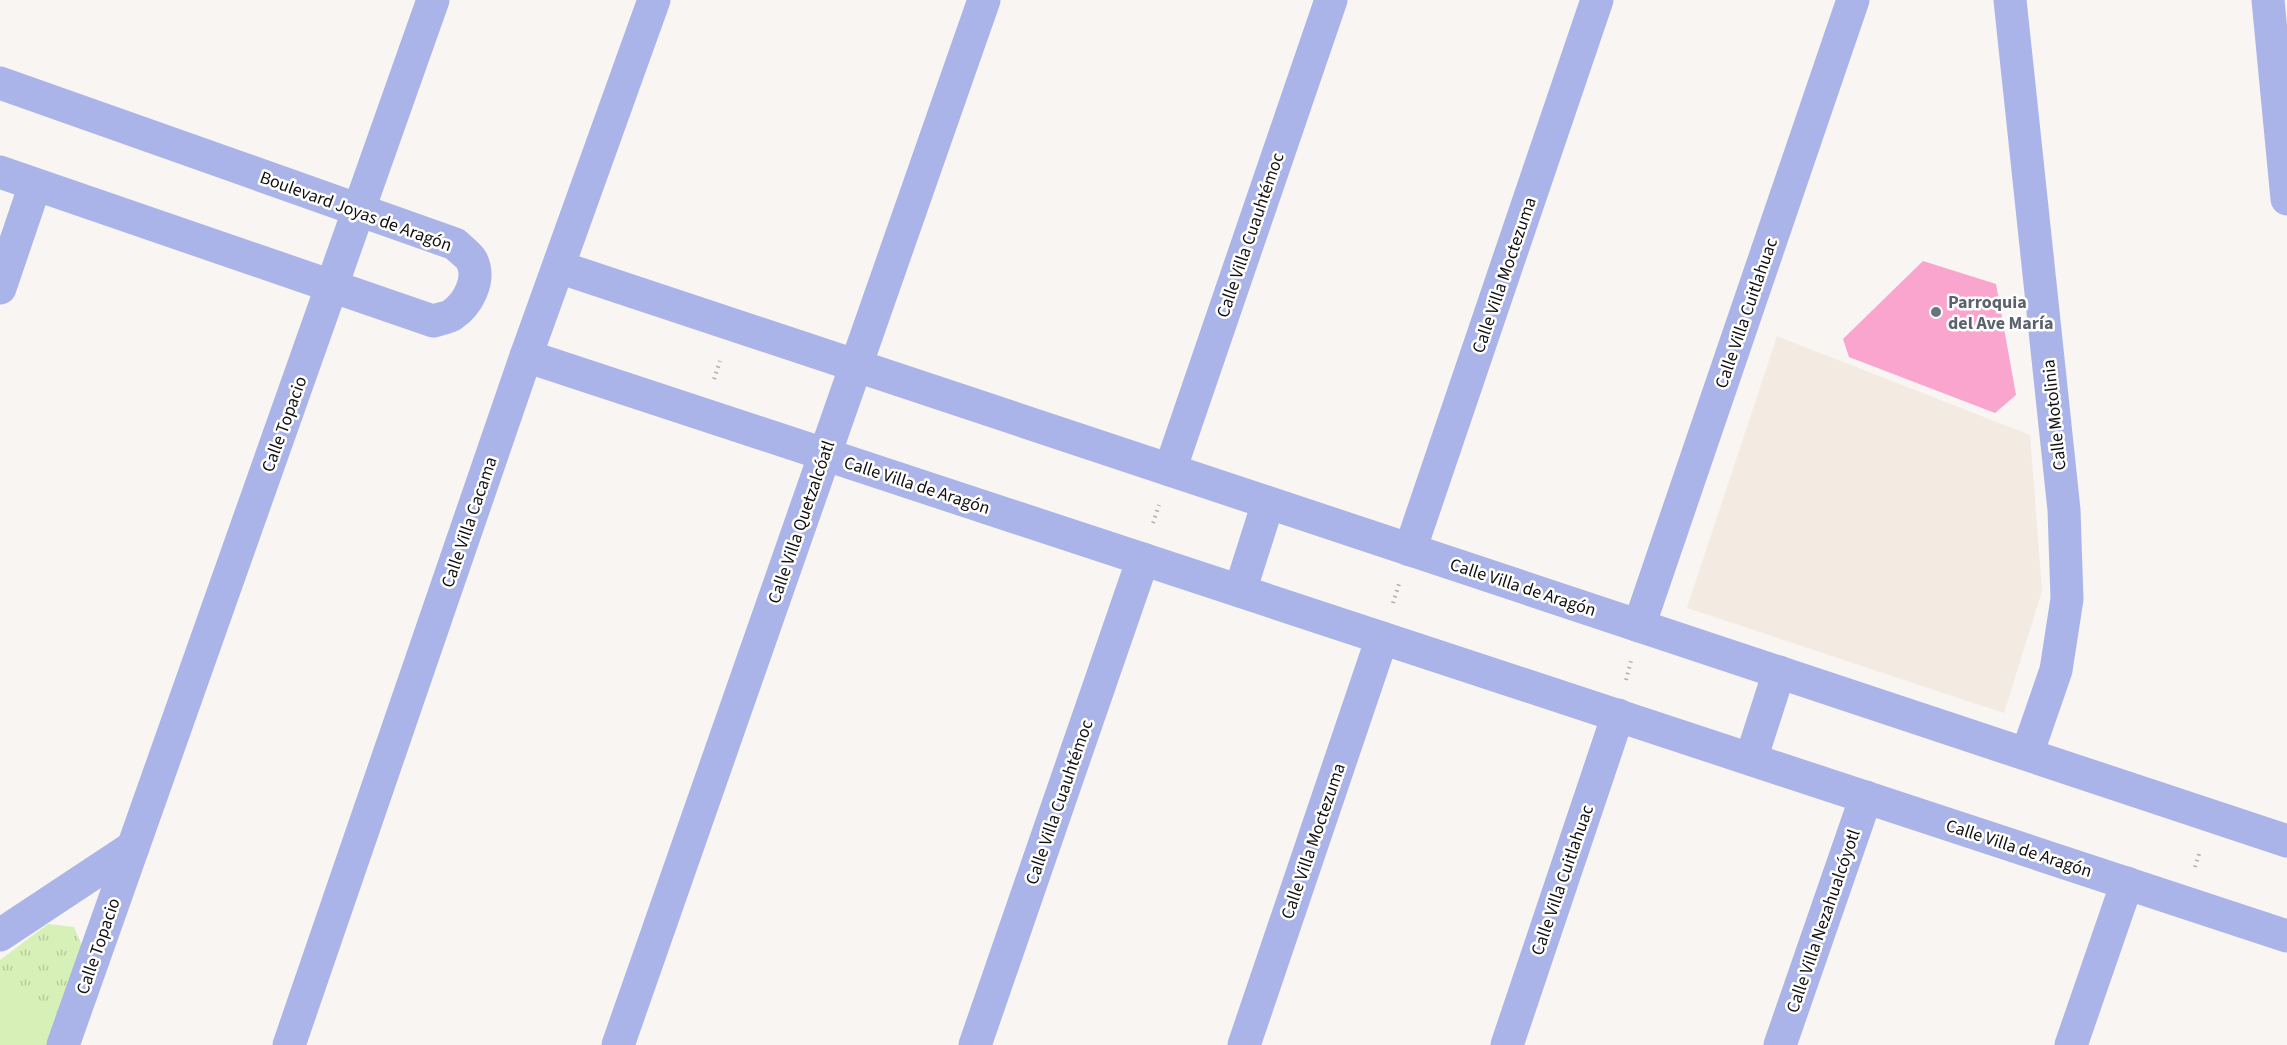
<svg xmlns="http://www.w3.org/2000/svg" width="2287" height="1045" viewBox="0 0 2287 1045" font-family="'Source Sans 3',sans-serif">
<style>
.built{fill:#f3eae2}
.grass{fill:url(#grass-tufts)}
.pitch{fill:#d6f0b8}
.building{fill:#faa5cd}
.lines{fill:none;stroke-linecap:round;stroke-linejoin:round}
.path{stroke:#b2afae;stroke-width:4;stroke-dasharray:1.5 4.5;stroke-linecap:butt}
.minor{stroke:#abb4e9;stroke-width:33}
.worship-dot{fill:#6b7280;stroke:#fff;stroke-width:2}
.labels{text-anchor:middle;stroke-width:5;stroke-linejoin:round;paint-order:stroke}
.street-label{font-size:18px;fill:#111010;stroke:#fff}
.worship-label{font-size:18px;font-weight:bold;fill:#5b616d;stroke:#fff;text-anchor:start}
</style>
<defs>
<pattern id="grass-tufts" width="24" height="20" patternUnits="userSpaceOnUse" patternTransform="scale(1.5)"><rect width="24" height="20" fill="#d6f0b8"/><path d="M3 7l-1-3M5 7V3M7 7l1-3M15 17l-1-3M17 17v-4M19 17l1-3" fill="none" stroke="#b7cd9d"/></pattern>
</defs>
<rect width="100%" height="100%" fill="#f8f5f3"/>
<path class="built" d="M1777,336l253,99 12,156 -38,122 -317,-105z"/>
<path class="grass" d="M48,924l26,3 11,26 -34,92h-51v-85z"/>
<path class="pitch" d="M0,986l56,38 -14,21h-42z"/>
<path class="building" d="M1923,261l73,23 20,111 -21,18 -146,-56 -6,-18z"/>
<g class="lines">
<g class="path">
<path d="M714,379l6,-18"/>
<path d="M1153,523l6,-18"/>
<path d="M1393,603l6,-19"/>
<path d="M1626,680l5,-19"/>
<path d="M2195,867l5,-16"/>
</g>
<g class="minor">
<path d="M2010,0l54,510 3,89 -11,71 -29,84"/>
<path d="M2268,0l19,199"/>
<path d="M0,83l455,161c5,5 14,11 17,17 9,19 -4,43 -20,54 -5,3 -13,4 -19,6l-433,-149"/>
<path d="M559,267l1728,574"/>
<path d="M0,288l35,-103"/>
<path d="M526,356l1761,580"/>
<path d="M1170,470l161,-470"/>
<path d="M1410,550l187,-550"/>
<path d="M1240,591l28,-88"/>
<path d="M1639,626l214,-626"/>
<path d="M1751,759l28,-87"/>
<path d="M0,935l133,-88"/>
<path d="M63,1045l370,-1045"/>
<path d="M289,1045l237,-689 128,-356"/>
<path d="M618,1045l366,-1045"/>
<path d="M975,1045l168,-486"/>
<path d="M1244,1045l138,-407"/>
<path d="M1507,1045l111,-330"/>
<path d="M1780,1045l86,-248"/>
<path d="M2071,1045l56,-162"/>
</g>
</g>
<circle class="worship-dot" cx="1936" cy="312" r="6"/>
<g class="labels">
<g class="street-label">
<text transform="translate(356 211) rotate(20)" y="6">Boulevard Joyas de Aragón</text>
<text transform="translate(1250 235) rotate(-71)" y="6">Calle Villa Cuauhtémoc</text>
<text transform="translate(1504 275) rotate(-71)" y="6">Calle Villa Moctezuma</text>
<text transform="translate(1746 313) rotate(-71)" y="6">Calle Villa Cuitlahuac</text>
<text transform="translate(2054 415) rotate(-96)" y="6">Calle Motolinia</text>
<text transform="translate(284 424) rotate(-70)" y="6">Calle Topacio</text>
<text transform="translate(917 485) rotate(18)" y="6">Calle Villa de Aragón</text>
<text transform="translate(469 522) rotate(-71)" y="6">Calle Villa Cacama</text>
<text transform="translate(801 522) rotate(-71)" y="6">Calle Villa Quetzalcóatl</text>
<text transform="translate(1523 587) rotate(18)" y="6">Calle Villa de Aragón</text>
<text transform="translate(1059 802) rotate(-71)" y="6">Calle Villa Cuauhtémoc</text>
<text transform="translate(1313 841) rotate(-71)" y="6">Calle Villa Moctezuma</text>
<text transform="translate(2019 848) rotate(18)" y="6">Calle Villa de Aragón</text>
<text transform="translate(1562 880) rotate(-71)" y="6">Calle Villa Cuitlahuac</text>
<text transform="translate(1823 921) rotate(-71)" y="6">Calle Villa Nezahualcóyotl</text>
<text transform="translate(98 946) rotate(-71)" y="6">Calle Topacio</text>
</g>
<g class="worship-label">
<text x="1948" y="308">Parroquia<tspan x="1948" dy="21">del Ave María</tspan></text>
</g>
</g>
</svg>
